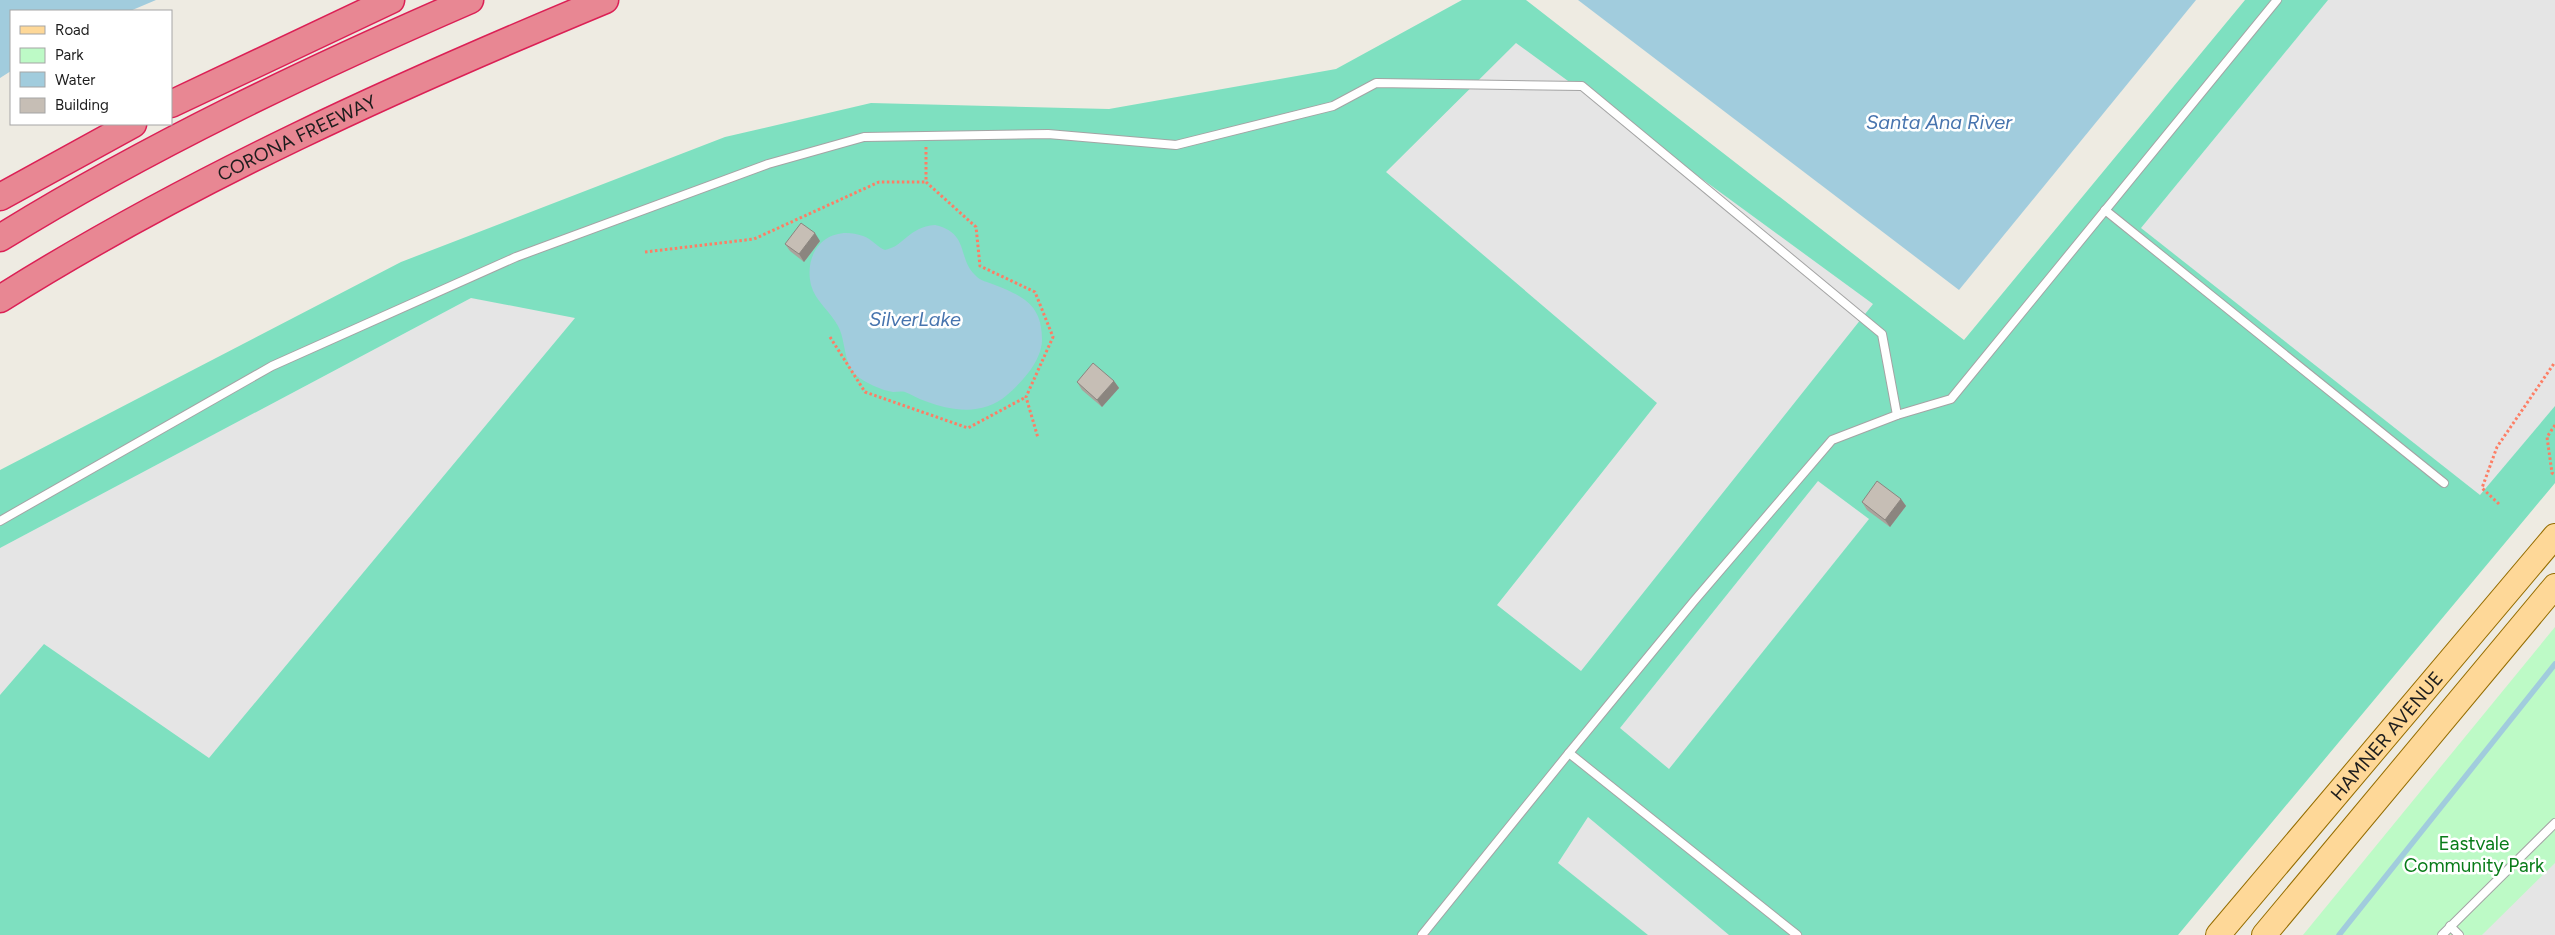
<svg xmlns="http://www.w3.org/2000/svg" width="2555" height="935" viewBox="0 0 2555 935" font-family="Figtree,sans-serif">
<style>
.park{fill:#bdfac6}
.pitch{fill:#7ee0c0}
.parking{fill:#e5e5e5}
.water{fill:#a1ccdd}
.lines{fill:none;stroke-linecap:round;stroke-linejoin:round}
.stream{stroke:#a1ccdd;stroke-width:5.5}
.service-casing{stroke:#a4a4a4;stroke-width:10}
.primary-casing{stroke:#956d00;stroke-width:26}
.motorway-casing{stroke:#db2055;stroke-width:29}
.path{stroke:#fd7e65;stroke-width:3;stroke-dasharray:2.5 2.5;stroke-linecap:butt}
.service{stroke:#fff;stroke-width:8}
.primary{stroke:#fed898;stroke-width:24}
.motorway{stroke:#e88793;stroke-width:26}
.wall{fill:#aaa39c}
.shaded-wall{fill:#8b857f}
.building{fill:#c6beb5;stroke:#8b857f}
.labels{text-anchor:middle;stroke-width:5;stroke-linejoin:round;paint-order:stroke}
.street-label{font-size:19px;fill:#1d1d1d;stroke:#fff}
.park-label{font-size:19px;fill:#097c19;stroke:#fff}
.water-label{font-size:20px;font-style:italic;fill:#4774ae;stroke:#fff}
</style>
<rect width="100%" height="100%" fill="#eeebe2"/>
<path class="park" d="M2555,627v308h-252z"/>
<path class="pitch" d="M1462,0h64l438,340 281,-340h310v483l-377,452h-2178v-465l401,-208 324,-125 146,-34 238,6 227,-40z"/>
<g class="parking">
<path d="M2328,0h227v406l-75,89 -339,-267z"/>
<path d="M1516,43l357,261 -292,367 -84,-66 160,-202 -271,-231z"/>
<path d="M471,298l104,20 -366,440 -165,-114 -44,51v-147z"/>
<path d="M1818,481l51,38 -200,250 -49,-41z"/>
<path d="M1588,817l141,118h-81l-90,-72z"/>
<path d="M2555,863v72h-73z"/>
</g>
<g class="water">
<path d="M0,0h156l-26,11h-119v60l-11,7z"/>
<path d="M1578,0h618l-237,290z"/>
<path d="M935,225c35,8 22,33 40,50 5,6 13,7 20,10 28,11 47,20 47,54 0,22 -20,43 -35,56 -24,21 -55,16 -82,6 -7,-2 -14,-7 -20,-9 -4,-1 -8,0 -12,0 -12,-2 -28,-9 -37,-17 -13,-12 -10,-35 -18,-49 -7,-14 -23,-25 -27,-41 -8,-35 18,-61 52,-49 9,3 14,11 22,14 20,-4 23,-23 50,-25z"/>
</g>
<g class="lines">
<path class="stream" d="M2339,935l216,-271"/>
<g class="service-casing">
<g id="service">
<path d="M2105,210l339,273"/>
<path d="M1897,415l54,-16 326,-399"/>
<path d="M0,521l272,-155 244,-109 252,-93 96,-27 184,-3 128,11 157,-39 43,-23 206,3 300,248 15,81 -65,25 -138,161 -125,152"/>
<path d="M2450,926l9,9"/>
<path d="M1422,935l147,-182 228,182"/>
<path d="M2442,935l113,-112"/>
</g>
</g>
<g class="primary-casing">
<g id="primary">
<path id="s1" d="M2218,935l337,-399"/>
<path d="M2264,935l291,-349"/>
</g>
</g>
<g class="motorway-casing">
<g id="motorway">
<path d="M171,104l220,-104"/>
<path d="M0,197l133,-73"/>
<path d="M0,238c149,-92 309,-168 470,-238"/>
<path id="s2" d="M0,299c191,-120 398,-213 605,-299"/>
</g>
</g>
<g class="path">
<path d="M926,147v35l50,45 4,39 55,26 18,45 -27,60 12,41"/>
<path d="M645,252l109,-13 125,-57h47"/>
<path d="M830,337l35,55 103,36 58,-31"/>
<path d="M2555,425l-8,12 5,36 3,2"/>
<path d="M2499,504l-17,-16 15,-41 58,-85"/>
</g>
<use href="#service" class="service"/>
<use href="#primary" class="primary"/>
<use href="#motorway" class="motorway"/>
</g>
<g class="wall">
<path d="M820,241l-16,21 -14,-11 -5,-7z"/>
<path d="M1114,381l5,7 -17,19 -20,-17 -5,-8z"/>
<path d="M1901,499l5,7 -16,21 -23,-17 -5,-8z"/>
</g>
<g class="shaded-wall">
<path d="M815,233l5,8 -16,21 -5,-8z"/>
<path d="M1114,381l5,7 -17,19 -5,-7z"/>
<path d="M1901,499l5,7 -16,21 -5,-7z"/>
</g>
<g class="building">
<path d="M801,223l14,10 -16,21 -14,-10z"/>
<path d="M1093,363l21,18 -17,19 -20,-18z"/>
<path d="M1877,481l24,18 -16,21 -23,-18z"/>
</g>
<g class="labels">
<g class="street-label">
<text dy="7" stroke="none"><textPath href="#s2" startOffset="338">CORONA FREEWAY</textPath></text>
<text dy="7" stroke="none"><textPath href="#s1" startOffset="261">HAMNER AVENUE</textPath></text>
</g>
<g class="park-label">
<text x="2474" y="850">Eastvale<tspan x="2474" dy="22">Community Park</tspan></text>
</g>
<g class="water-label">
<text x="1939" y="129">Santa Ana River</text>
<text x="915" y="326">SilverLake</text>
</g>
</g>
<rect x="10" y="10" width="162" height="115" fill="#ffffff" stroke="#a5a5a5"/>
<rect x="20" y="26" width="25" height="8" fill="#fed898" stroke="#a5a5a5"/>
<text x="55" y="35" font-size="15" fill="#1d1d1d">Road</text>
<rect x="20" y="48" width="25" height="15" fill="#bdfac6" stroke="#a5a5a5"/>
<text x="55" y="60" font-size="15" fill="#1d1d1d">Park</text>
<rect x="20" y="72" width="25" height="15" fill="#a1ccdd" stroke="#a5a5a5"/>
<text x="55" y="85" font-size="15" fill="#1d1d1d">Water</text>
<rect x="20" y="98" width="25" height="15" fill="#c6beb5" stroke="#a5a5a5"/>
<text x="55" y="110" font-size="15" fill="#1d1d1d">Building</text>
</svg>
